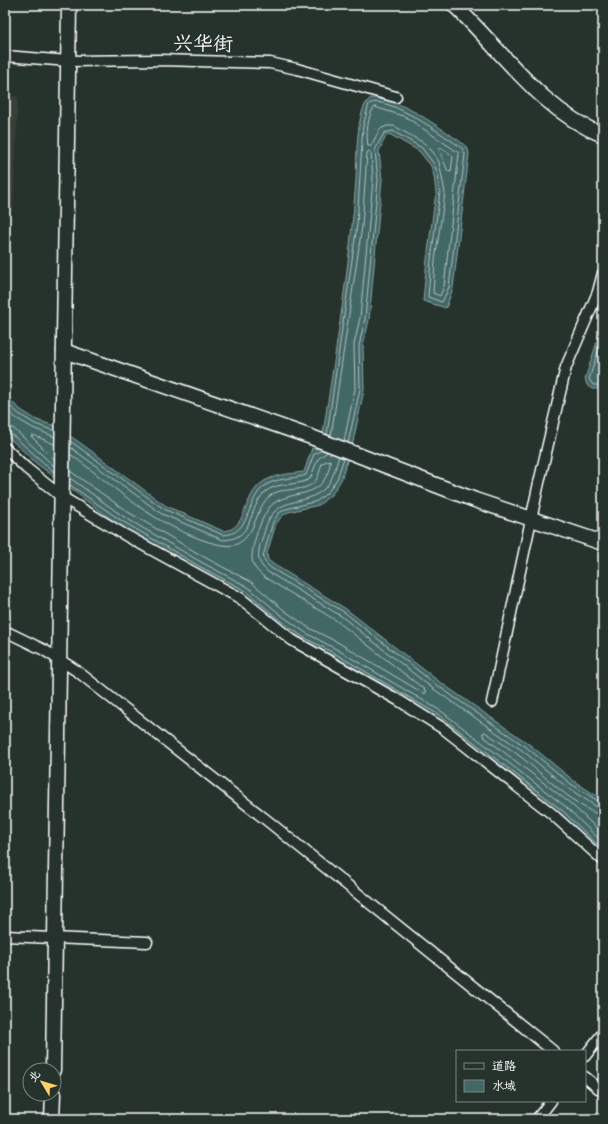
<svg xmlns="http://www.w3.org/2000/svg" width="608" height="1124" viewBox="0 0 608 1124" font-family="Caveat,'LXGW WenKai TC',sans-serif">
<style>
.built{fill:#394037}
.water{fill:#426766;stroke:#8ea4a3}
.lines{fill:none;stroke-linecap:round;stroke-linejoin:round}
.shore{stroke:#b3c2c2;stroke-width:1}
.street-casing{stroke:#fff;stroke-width:13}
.secondary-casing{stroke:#fff;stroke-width:17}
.street{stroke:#26332d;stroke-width:10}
.secondary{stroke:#26332d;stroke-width:14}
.labels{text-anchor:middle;stroke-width:3.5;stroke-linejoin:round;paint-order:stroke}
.street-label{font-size:20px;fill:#fff;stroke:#26332d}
</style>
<rect width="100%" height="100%" fill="#26332d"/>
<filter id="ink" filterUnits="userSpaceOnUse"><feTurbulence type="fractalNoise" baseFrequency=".025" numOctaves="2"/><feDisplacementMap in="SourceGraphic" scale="8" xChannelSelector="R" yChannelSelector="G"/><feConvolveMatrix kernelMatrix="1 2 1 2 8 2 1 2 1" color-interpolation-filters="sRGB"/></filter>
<g filter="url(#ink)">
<path class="built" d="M5,95l13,2 -5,113 -8,-1z"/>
<g class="water">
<path d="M371,98c28,1 54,20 77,35 6,5 15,9 20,16l1,5 -16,134 -7,20 -23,-7 4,-42 9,-67 -2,-16 -3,-10 -12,-15 -30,-17 -3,2 -7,15 3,29 -13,140 -6,26 1,44 -11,52 -12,38 -9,14 -13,11 -31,7 -6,4 -6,8 -9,29 1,7 5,4 73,45 91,71 92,64 45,37 29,19v55l-43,-41 -124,-95 -104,-63 -31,-15 -26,-19 -31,-28 -47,-24 -78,-45 -82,-61 -32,-30v-38l16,14 16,10 18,6 24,16 87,64 57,25c23,-1 20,-31 36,-46 12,-11 30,-11 45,-13l8,-24 6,1 5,-16c13,-84 27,-168 33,-253 1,-18 -1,-73 15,-82z"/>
<path d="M603,323v66h-11l-5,-4 -2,-6z"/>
</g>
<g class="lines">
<g class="shore">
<path d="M375,107l31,10 53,36 -15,133 -4,10 -7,-3 2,-33 10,-67 -6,-31 -6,-10 -9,-9 -30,-17h-7l-7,3 -9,17h-3c-2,-9 -1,-33 7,-39z"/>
<path d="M439,148h3l11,8 -2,16 -3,-1z"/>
<path d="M603,336l-14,43 4,6h10"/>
<path d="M5,402l14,12 16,10 20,7"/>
<path d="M5,408l11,10 17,10 22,9"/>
<path d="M5,426l8,2 41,38"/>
<path d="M5,431l4,1 45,40"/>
<path d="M327,434l30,-209 6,-99 6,-22c17,-11 78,34 93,44l3,6 -16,133 -7,15 -14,-5 3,-37 9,-68 -2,-17 -4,-11 -12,-16 -29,-17 -9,2 -9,17 3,30 -13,139 -6,27 1,43 -12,54"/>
<path d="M331,436l31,-210 5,-73 2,-2 2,2 2,27 -13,138 -6,27 1,44 -11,52"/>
<path d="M70,441l94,68 59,26c27,-1 23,-31 39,-47 12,-11 29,-8 44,-13l8,-21 8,-4"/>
<path d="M70,447l92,67 61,26c32,-1 24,-31 42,-48 13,-11 31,-5 45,-13l8,-20 9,-7"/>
<path d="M339,456c-4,12 -6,25 -15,33 -17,16 -43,8 -55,30 -4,7 -5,16 -8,23 -4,13 -4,21 7,30l73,44 91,72 91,63 45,37 29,19 6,2"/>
<path d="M344,458l-7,21 -9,13 -11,9 -31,8 -7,4 -6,9 -10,34 2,6 6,6 73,44 91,72 91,63 45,37 32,20"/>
<path d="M54,459l-23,-23 2,-1 21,9"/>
<path d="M70,471l58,41 76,45 47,25 34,29 24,17 30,15 84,50h3l-1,-3 -88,-69 -73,-44c-6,-5 -11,-10 -12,-18 -1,-13 11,-49 22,-56 19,-13 45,-4 54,-31 1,-4 3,-8 2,-12l-8,3c-2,6 -3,13 -6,17 -10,14 -33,6 -45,15 -17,13 -13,38 -34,49 -16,8 -64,-16 -79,-25 -30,-18 -59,-44 -88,-65"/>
<path d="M70,478l54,39 77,45 47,25 33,28 25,18 30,16 105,62 125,96 37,36"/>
<path d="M70,485l52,36 77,45 47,25 32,28 25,18 31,16 105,62 124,96 40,39"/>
<path d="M603,815c-20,-1 -65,-45 -82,-58 -12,-9 -24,-17 -36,-25l-2,1v3l87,67 33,31"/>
</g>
<g class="street-casing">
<g id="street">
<path d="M5,56l64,5 91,-1 110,3 27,6 99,28"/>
<path d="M5,448l21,20 36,29 63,38 115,63 52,42 106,60 46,29 107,84 52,47"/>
<path d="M5,631l39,19 33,21 192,151 284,229"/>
<path d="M492,702l46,-215 28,-120 32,-75 5,-19"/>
<path d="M5,936l142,6"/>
<path d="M585,1056l18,-23"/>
<path d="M585,1077l18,15"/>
<path d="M537,1119l14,-18"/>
</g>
</g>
<g class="secondary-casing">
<g id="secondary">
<path d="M454,5c48,45 86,105 149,130"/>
<path d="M64,351l247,86 164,63 128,43"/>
<path d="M53,1070l16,-1065"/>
<path d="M52,1119l1,-25"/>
</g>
</g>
<use href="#street" class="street"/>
<use href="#secondary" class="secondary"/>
</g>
</g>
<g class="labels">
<g class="street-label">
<text transform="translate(203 43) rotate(1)" y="7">兴华街</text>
</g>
</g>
<rect width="608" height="1124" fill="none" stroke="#26332d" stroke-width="20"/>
<rect x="10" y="10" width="588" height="1104" fill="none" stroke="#fff" stroke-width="1.5" filter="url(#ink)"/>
<rect x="456" y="1050" width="130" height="52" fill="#26332d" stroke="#7d8581"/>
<rect x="464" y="1063" width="20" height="6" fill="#26332d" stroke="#7d8581"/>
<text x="492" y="1070" font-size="12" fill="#ffffff">道路</text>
<rect x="464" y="1080" width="20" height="12" fill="#426766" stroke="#7d8581"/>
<text x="492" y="1090" font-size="12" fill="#ffffff">水域</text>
<g transform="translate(42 1082) rotate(308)"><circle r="19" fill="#26332d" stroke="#7d8581"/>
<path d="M0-3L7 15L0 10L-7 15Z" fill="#ffd166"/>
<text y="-6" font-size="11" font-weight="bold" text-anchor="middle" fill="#ffffff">北</text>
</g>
</svg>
